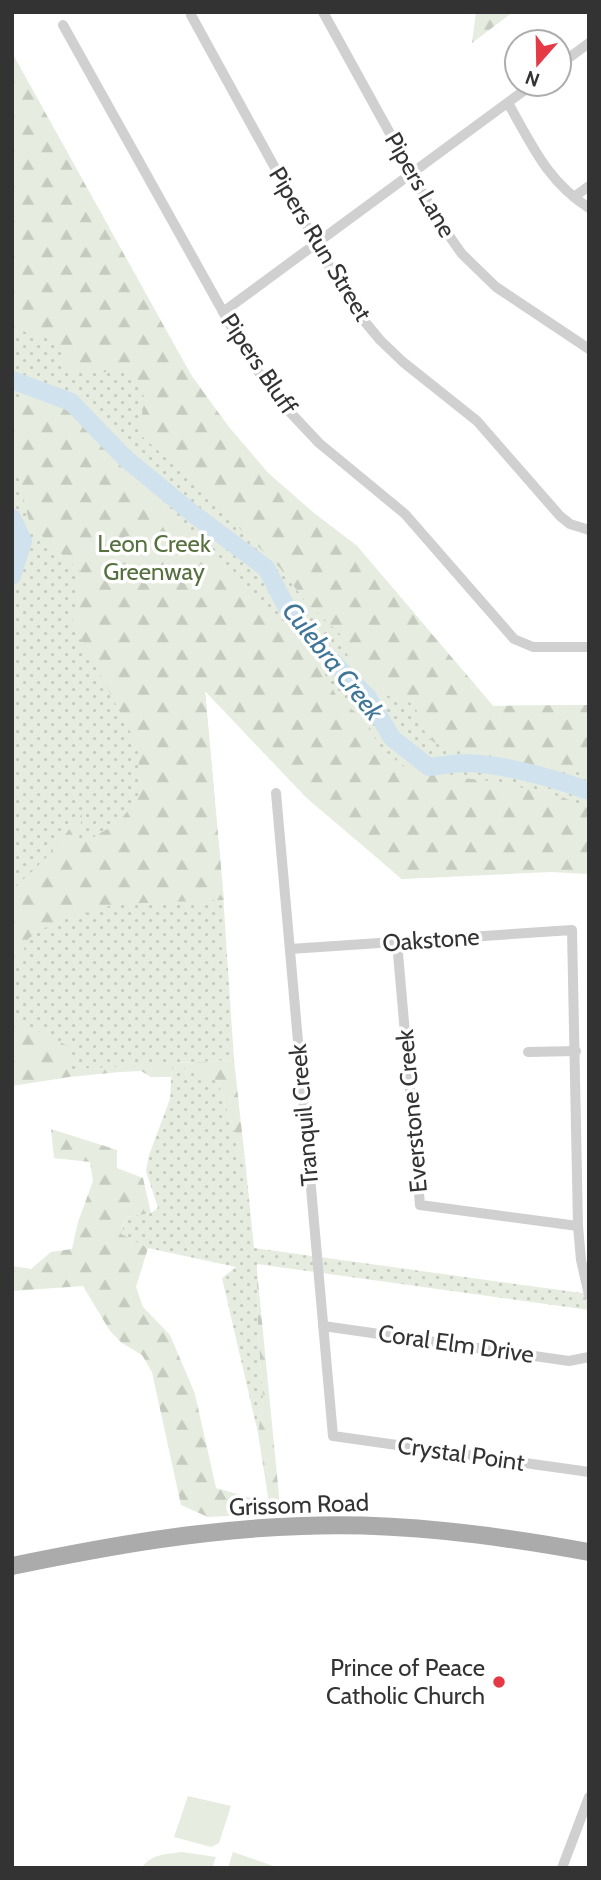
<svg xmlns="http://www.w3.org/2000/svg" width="601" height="1880" viewBox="0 0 601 1880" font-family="Cabin,sans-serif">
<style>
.green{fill:url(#green-dots)}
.forest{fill:url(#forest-firs)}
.pitch{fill:#e6ecdf}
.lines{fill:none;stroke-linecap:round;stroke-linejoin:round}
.river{stroke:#cfe2ee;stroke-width:18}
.minor{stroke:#d0d0d0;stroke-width:10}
.primary{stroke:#ababab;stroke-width:18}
.poi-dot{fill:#e63946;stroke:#fff;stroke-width:2.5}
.labels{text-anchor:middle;stroke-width:7;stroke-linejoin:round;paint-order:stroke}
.street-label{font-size:24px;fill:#333;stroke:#fff}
.park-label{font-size:24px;fill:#56703f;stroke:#fff}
.poi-label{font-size:24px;fill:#333;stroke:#fff;text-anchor:end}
.water-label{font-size:26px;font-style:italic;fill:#3f7597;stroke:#fff}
</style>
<defs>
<pattern id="green-dots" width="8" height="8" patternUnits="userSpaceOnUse" patternTransform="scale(1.75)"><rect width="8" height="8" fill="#e6ecdf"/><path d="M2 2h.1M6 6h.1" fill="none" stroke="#c6cbc0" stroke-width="1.8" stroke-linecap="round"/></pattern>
<pattern id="forest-firs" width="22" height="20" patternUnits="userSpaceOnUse" patternTransform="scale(1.75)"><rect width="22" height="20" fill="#e6ecdf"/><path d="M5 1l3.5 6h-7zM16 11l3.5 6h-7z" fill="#c6cbc0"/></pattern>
</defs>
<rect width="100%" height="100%" fill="#fff"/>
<path class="green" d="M12,53l179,322 37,51 40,47 47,41 42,32 136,160 96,-1v159l-187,15 -95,-81 -102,-107 18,203 11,166 -59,3 43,18 28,88 8,79 335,46v16l-332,-46 1,69 5,65 -5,35 -36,-155 14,-11 -88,-19 -27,-13 5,-18 25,-4 7,-5 -12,-37 3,-16 21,-56 2,-35 -160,9z"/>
<g class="forest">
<path d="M476,12h37l-41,31z"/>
<path d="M12,53l179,322 37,51 40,47 47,41 42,32 136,160 96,-1v65c-20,6 -146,-16 -159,-31 -8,-9 -11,-23 -16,-35l-29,-9 -32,-31 -6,-10 -4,-17 -37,-35 -26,-34 -102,-100 -40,-35 7,-34 -12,-27h-63l-14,-31 -44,-13z"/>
<path d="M25,390l52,25 70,79 43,40 42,35 89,98 16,30 30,25 12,24 25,21 24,7 60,7 41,8 33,8 27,11v66l-39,-2 -148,7 -95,-81 -102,-107 19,209 -108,4 -63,19 -24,15 -17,37v-85l33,-31 37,-45 -4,32 40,-23 20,-25 1,-50 -67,-126 9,-50 -51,-47 -18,-74v-47z"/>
<path d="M12,1002l4,18 52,26 3,23 163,-9 12,109 -28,-88 -45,-17 -2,13h-20l-10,-6 -21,1 -51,5 -57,9z"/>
<path d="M51,1129l66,21v18l26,10 8,35 -25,4 -5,17 27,14 -12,39 7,20 27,28 25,59 21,94 53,15 -11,-70 5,-35 -5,-65 -1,-62 23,235 -19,8 -53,3 -27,-12 -29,-133 -10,-17 -20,-12 -12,-12 -27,-45 -71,5v-25l19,3 20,-17 21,-3 6,-27 15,-41 -3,-19 -36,-4z"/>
</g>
<g class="pitch">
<path d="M188,1796l43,10 -12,37 -8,4 -37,-10z"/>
<path d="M182,1852l34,5 -4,11h-70c8,-14 26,-14 40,-16z"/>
<path d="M233,1852l46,16h-51z"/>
</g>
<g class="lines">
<g class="river">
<path d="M12,380l59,22 54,56 67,55 74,55 20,38 31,40 50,50 25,42 37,29c12,-1 25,-4 38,-4 41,2 83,14 122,28"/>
<path d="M12,518l11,23 -11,35"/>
</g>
<g class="minor">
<path d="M323,12l113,205 26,37 34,33 93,62"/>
<path d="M191,15l145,264 20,32 24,29 23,22 74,59 83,95 10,8 19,6"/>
<path d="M63,25l173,310 21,35 31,40 31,33 86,71 109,125 19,8h56"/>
<path d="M559,65l30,-22"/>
<path d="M508,103c24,42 39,78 81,105"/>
<path d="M574,197l15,-11"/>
<path d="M223,312l310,-228"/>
<path d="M276,793l57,643 256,36"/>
<path d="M397,942l23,263 158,21"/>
<path d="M290,949l282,-19 6,296 3,34 8,35"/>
<path d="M528,1052l48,-1"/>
<path d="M323,1326l246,35 20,-4"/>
<path d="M562,1868l27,-71"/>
</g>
<path class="primary" d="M12,1566c97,-20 192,-37 290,-40 96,-4 193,9 287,26"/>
</g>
<circle class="poi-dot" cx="499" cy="1682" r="7"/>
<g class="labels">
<g class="street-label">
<text transform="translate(420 185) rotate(60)" y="8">Pipers Lane</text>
<text transform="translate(320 244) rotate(59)" y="8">Pipers Run Street</text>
<text transform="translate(259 364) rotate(56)" y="8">Pipers Bluff</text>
<text transform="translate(431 940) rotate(-4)" y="8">Oakstone</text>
<text transform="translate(412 1111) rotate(-95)" y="8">Everstone Creek</text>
<text transform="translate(304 1115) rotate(-95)" y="8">Tranquil Creek</text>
<text transform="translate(456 1344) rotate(8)" y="8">Coral Elm Drive</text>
<text transform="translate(461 1454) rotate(8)" y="8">Crystal Point</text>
<text transform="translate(299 1505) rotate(-2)" y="8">Grissom Road</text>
</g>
<g class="park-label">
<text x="154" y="552">Leon Creek<tspan x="154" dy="28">Greenway</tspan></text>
</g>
<g class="poi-label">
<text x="485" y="1676">Prince of Peace<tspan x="485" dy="28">Catholic Church</tspan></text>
</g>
<g class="water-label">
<text transform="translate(333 661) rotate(51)" y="9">Culebra Creek</text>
</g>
</g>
<rect width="601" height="1880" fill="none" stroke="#333333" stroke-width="28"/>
<g transform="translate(538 63) rotate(200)"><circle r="33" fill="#ffffff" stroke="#adadad" stroke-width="2"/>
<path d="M0-5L12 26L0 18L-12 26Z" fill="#e63946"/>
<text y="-10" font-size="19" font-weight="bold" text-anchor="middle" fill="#333333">N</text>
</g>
</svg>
